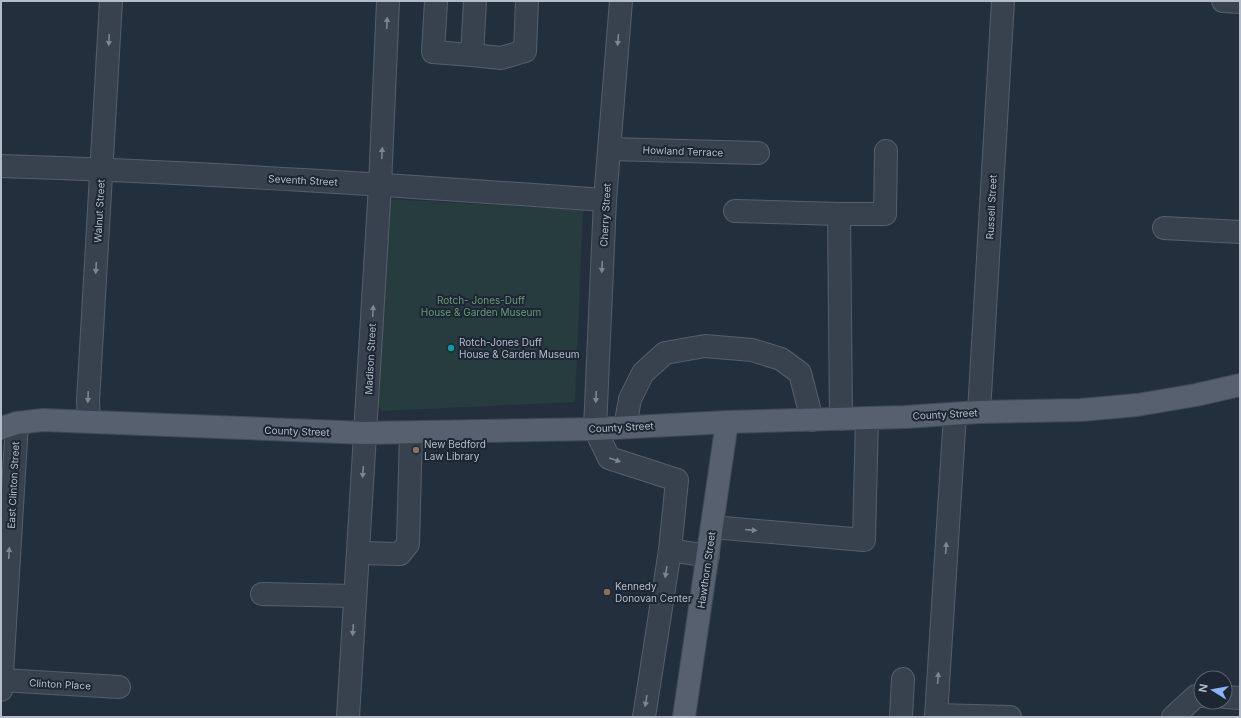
<svg xmlns="http://www.w3.org/2000/svg" width="1241" height="718" viewBox="0 0 1241 718" font-family="Inter,sans-serif">
<style>
.green{fill:#263c3f}
.lines{fill:none;stroke-linecap:round;stroke-linejoin:round}
.minor-casing{stroke:#565f6c;stroke-width:24}
.major-casing{stroke:#414a57;stroke-width:24}
.minor{stroke:#38414e;stroke-width:22}
.major{stroke:#56606e;stroke-width:22}
.oneway{fill:#7c8592}
.culture-dot{fill:#0f9aa8;stroke:#1d2633;stroke-width:1.5}
.education-dot{fill:#8d6e63;stroke:#1d2633;stroke-width:1.5}
.labels{text-anchor:middle;stroke-width:4;stroke-linejoin:round;paint-order:stroke}
.street-label{font-size:10px;fill:#b4bcc9;stroke:#1d2633}
.park-label{font-size:10px;fill:#6b9a76;stroke:#1d2633}
.poi-label{font-size:10px;fill:#b4bcc9;stroke:#1d2633;text-anchor:start}
</style>
<rect width="100%" height="100%" fill="#242f3e"/>
<path class="green" d="M390,199l193,11 -8,192 -193,9 -4,-6z"/>
<g class="lines">
<g class="minor-casing">
<g id="minor">
<path d="M436,1l-3,51 39,3 29,3 24,-7 2,-50"/>
<path d="M621,1l-16,199 -10,229 14,29 68,22 -7,70 -26,167"/>
<path d="M1223,1l17,1"/>
<path d="M472,55l3,-54"/>
<path d="M609,149l149,4"/>
<path d="M1,166c202,6 403,20 604,34"/>
<path d="M735,211l104,3 2,205"/>
<path d="M839,214h46l1,-63"/>
<path d="M1164,228l76,4"/>
<path d="M979,412l24,-411"/>
<path d="M89,421l-1,-20 23,-400"/>
<path d="M625,427l5,-28 13,-26 22,-20 40,-7 47,4 29,9 19,14 12,47"/>
<path d="M712,527l152,13 3,-122"/>
<path d="M670,550l38,6"/>
<path d="M358,553l42,1 8,-10 3,-111"/>
<path d="M262,594l93,2"/>
<path d="M2,680l117,7"/>
<path d="M1,690l16,-267"/>
<path d="M1225,697l15,1"/>
<path d="M936,715l74,2"/>
<path d="M348,717l32,-532 8,-184"/>
<path d="M901,717l2,-38"/>
<path d="M936,717l19,-303"/>
<path d="M1173,717l23,-21h5"/>
</g>
</g>
<g class="major-casing">
<g id="major">
<path d="M1,428l16,-5 26,-3 322,13 230,-4 132,-7 178,-5 74,-5 102,-2 56,-5 59,-10 44,-10"/>
<path d="M684,717l43,-295"/>
</g>
</g>
<use href="#minor" class="minor"/>
<use href="#major" class="major"/>
</g>
<defs><path id="oneway-solid" d="M-6-.8H1V-3.2L6.5 0L1 3.2V.8H-6Z"/></defs>
<g class="oneway">
<use href="#oneway-solid" transform="translate(387 23) rotate(-88)"/>
<use href="#oneway-solid" transform="translate(109 40) rotate(93)"/>
<use href="#oneway-solid" transform="translate(618 40) rotate(95)"/>
<use href="#oneway-solid" transform="translate(382 153) rotate(-88)"/>
<use href="#oneway-solid" transform="translate(602 267) rotate(93)"/>
<use href="#oneway-solid" transform="translate(96 268) rotate(93)"/>
<use href="#oneway-solid" transform="translate(373 311) rotate(-87)"/>
<use href="#oneway-solid" transform="translate(88 397) rotate(92)"/>
<use href="#oneway-solid" transform="translate(596 397) rotate(93)"/>
<use href="#oneway-solid" transform="translate(615 460) rotate(19)"/>
<use href="#oneway-solid" transform="translate(363 472) rotate(94)"/>
<use href="#oneway-solid" transform="translate(751 530) rotate(5)"/>
<use href="#oneway-solid" transform="translate(946 548) rotate(-86)"/>
<use href="#oneway-solid" transform="translate(9 553) rotate(-87)"/>
<use href="#oneway-solid" transform="translate(666 572) rotate(99)"/>
<use href="#oneway-solid" transform="translate(353 630) rotate(94)"/>
<use href="#oneway-solid" transform="translate(938 678) rotate(-86)"/>
<use href="#oneway-solid" transform="translate(646 701) rotate(99)"/>
</g>
<circle class="culture-dot" cx="451" cy="348" r="4"/>
<g class="education-dot">
<circle cx="416" cy="450" r="4"/>
<circle cx="607" cy="592" r="4"/>
</g>
<g class="labels">
<g class="street-label">
<text transform="translate(683 151) rotate(2)" y="4">Howland Terrace</text>
<text transform="translate(303 180) rotate(3)" y="4">Seventh Street</text>
<text transform="translate(991 207) rotate(-87)" y="4">Russell Street</text>
<text transform="translate(99 211) rotate(-87)" y="4">Walnut Street</text>
<text transform="translate(605 215) rotate(-87)" y="4">Cherry Street</text>
<text transform="translate(370 359) rotate(-87)" y="4">Madison Street</text>
<text transform="translate(945 414) rotate(-3)" y="4">County Street</text>
<text transform="translate(621 427) rotate(-3)" y="4">County Street</text>
<text transform="translate(297 431) rotate(2)" y="4">County Street</text>
<text transform="translate(13 485) rotate(-87)" y="4">East Clinton Street</text>
<text transform="translate(706 570) rotate(-82)" y="4">Hawthorn Street</text>
<text transform="translate(60 684) rotate(3)" y="4">Clinton Place</text>
</g>
<g class="park-label">
<text x="481" y="304">Rotch- Jones-Duff<tspan x="481" dy="12">House &amp; Garden Museum</tspan></text>
</g>
<g class="poi-label">
<text x="459" y="346">Rotch-Jones Duff<tspan x="459" dy="12">House &amp; Garden Museum</tspan></text>
<text x="424" y="448">New Bedford<tspan x="424" dy="12">Law Library</tspan></text>
<text x="615" y="590">Kennedy<tspan x="615" dy="12">Donovan Center</tspan></text>
</g>
</g>
<rect width="1241" height="718" fill="none" stroke="#b4bcc9" stroke-width="4"/>
<g transform="translate(1213 690) rotate(281)"><circle r="19" fill="#1d2633" stroke="#59626f"/>
<path d="M0-3L7 15L0 10L-7 15Z" fill="#8ab4f8"/>
<text y="-6" font-size="11" font-weight="bold" text-anchor="middle" fill="#b4bcc9">N</text>
</g>
</svg>
